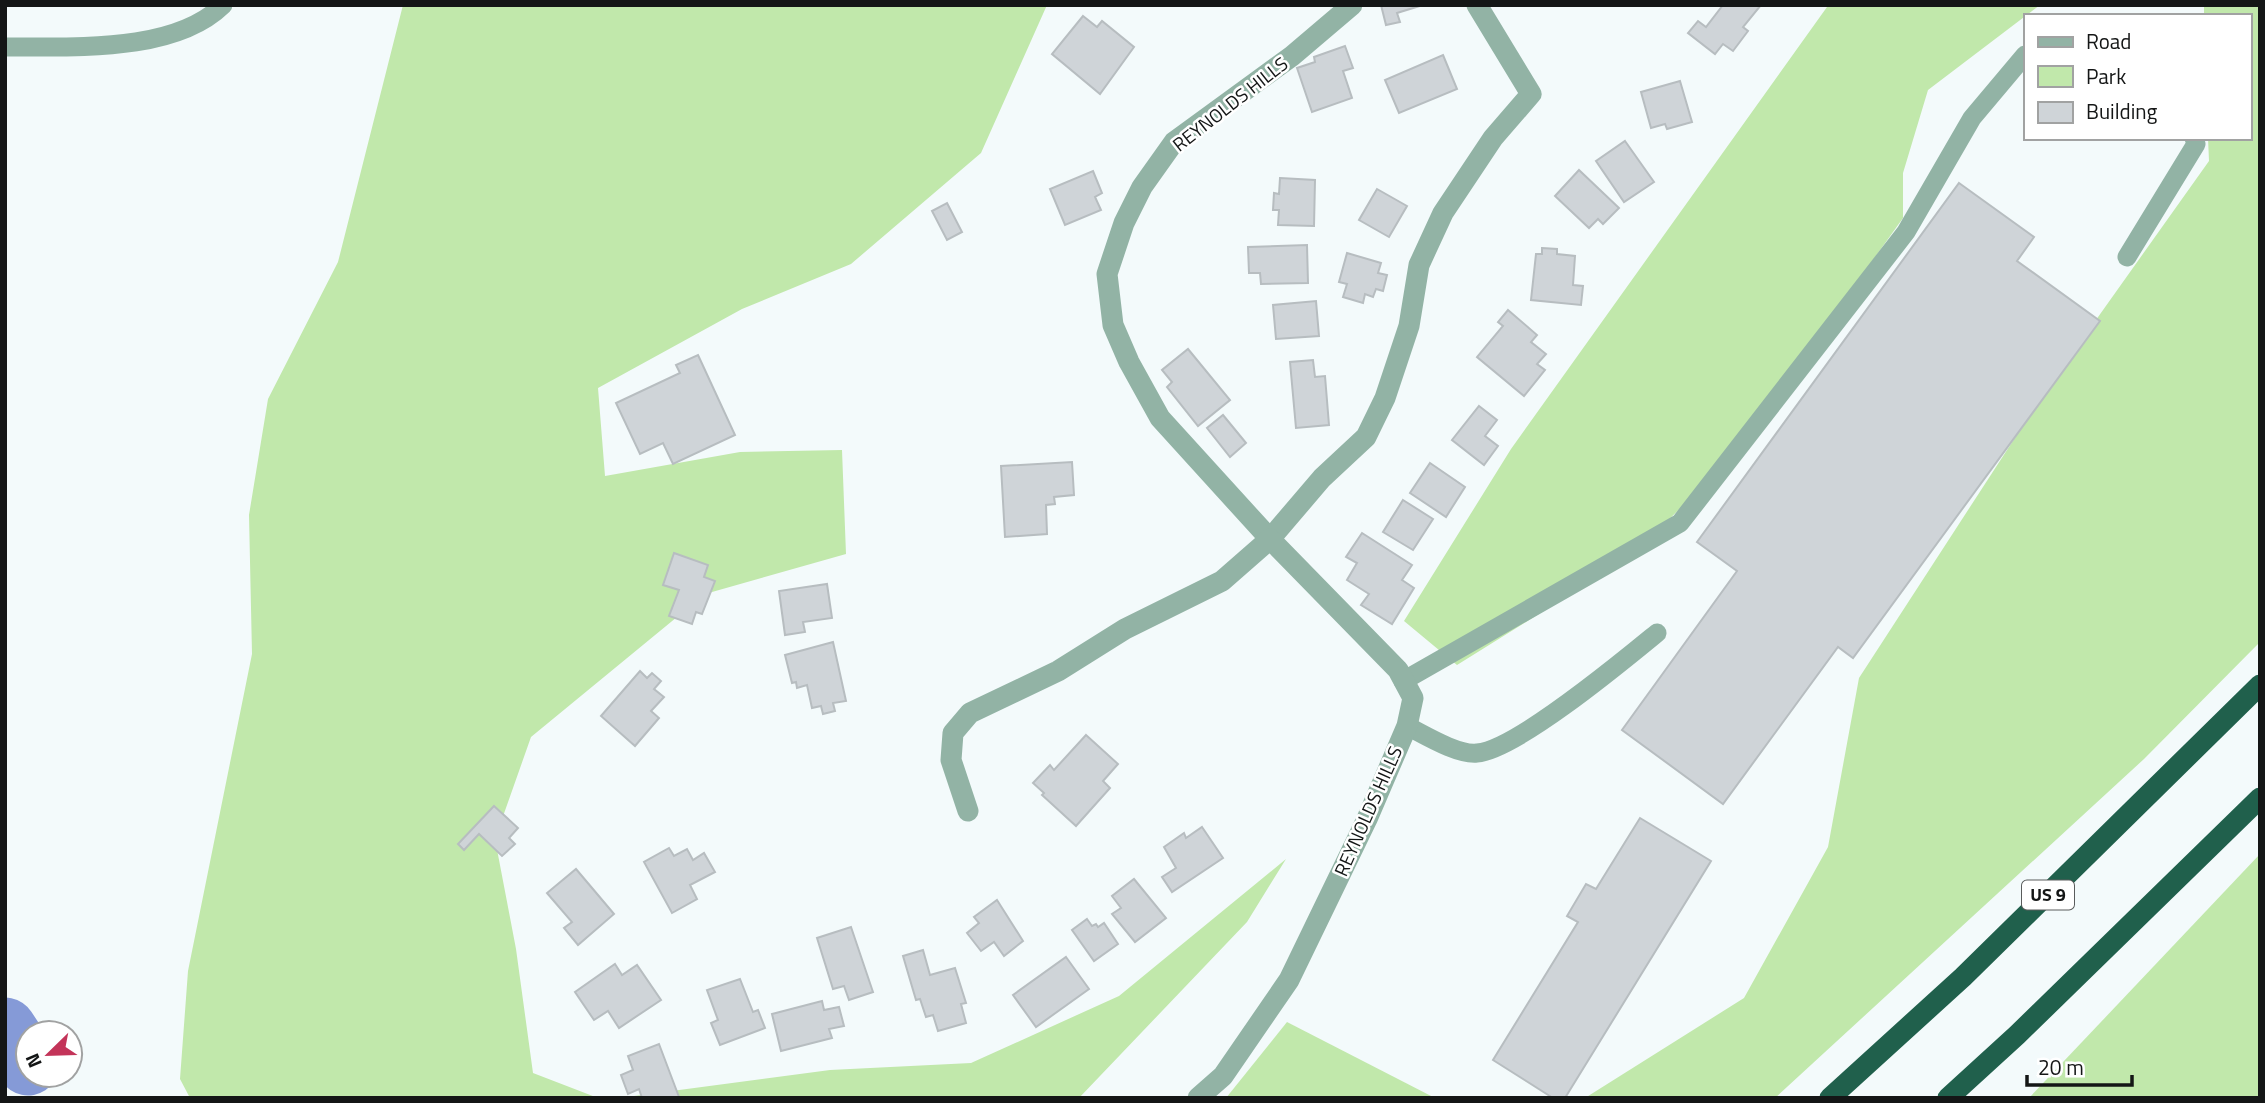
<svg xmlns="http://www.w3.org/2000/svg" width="2265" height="1103" viewBox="0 0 2265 1103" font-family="'Titillium Web',sans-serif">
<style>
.green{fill:#c1e8ab}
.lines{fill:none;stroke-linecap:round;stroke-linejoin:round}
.river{stroke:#859ad7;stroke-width:63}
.building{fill:#cfd4d8;stroke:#b7bdc0;stroke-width:2}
.lane{stroke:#92b3a5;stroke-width:19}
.street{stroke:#92b3a5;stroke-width:21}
.highway{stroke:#20604c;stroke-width:21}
.labels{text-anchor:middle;stroke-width:5;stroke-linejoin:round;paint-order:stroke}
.shield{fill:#fff;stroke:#5a5c5c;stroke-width:2}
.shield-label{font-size:18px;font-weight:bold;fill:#141616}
.street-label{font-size:19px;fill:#141616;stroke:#fff}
</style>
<rect width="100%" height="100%" fill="#f3fafb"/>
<g class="green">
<path d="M403,5h644l-66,148 -130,111 -109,45 -144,79 7,88 135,-24 102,-2 4,104 -141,40 -174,143 -36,102 21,110 17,124 65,25h-408l-10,-19 8,-108 64,-317 -3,-139 19,-116 70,-137z"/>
<path d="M1832,5h208l-112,85 -25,83v45l-171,239 -100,99 -175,109 -53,-44 107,-172 316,-442z"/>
<path d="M2204,5h56v637l-116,117 -369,339h-190l159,-100 84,-151 31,-169 185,-285 165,-232 -1,-23h41v-122h-45z"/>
<path d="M2260,854v244h-231z"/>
<path d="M1286,859l-39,63 -168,176h-460l211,-28 141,-7 148,-67z"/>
<path d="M1287,1022l148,76h-209z"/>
</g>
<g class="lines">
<path class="river" d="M5,1029l23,35"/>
</g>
<g class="building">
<path d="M1381,5h42l-26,8 3,9 -14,3z"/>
<path d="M1723,5h38l-18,22 5,4 -15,20 -10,-7 -8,10 -27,-21 10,-12 8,6z"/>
<path d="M1083,16l14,11 5,-6 32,26 -34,47 -48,-40z"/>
<path d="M1345,46l8,22 -10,3 9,27 -40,14 -15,-44 18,-6 -1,-5z"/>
<path d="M1443,55l14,34 -58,24 -14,-33z"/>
<path d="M1680,81l12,41 -25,7 -2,-5 -14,4 -10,-36z"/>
<path d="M1625,141l29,41 -30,20 -28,-41z"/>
<path d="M1579,170l40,38 -16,16 -5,-5 -9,9 -34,-32z"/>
<path d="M1093,171l9,22 -7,4 6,13 -36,15 -15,-36z"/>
<path d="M1280,178l35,2 -1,46 -36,-1 1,-15h-6l1,-17 5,1z"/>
<path d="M1959,183l75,54 -17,24 83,60 -247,337 -15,-11 -115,157 -101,-74 115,-159 -40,-29z"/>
<path d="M1377,189l30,17 -18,31 -30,-17z"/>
<path d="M947,203l15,29 -15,8 -15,-29z"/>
<path d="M1307,245l1,38 -47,1 -1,-11h-11l-1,-26z"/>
<path d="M1542,248l15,1v5l18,2 -2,29 10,1 -2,19 -50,-5 5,-46h6z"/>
<path d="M1347,253l34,10 -3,10 9,2 -4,16 -7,-2 -3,8 -8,-3 -2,9 -20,-6 4,-13 -8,-2z"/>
<path d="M1316,301l3,35 -43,3 -3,-34z"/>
<path d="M1508,310l29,25 -6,7 15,12 -9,10 8,6 -21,26 -47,-39 26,-31 -5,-4z"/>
<path d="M1188,349l42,51 -32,26 -31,-39 5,-5 -10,-12z"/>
<path d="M698,355l37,80 -62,29 -10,-21 -23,11 -24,-51 64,-30 -4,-8z"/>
<path d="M1313,360l2,17 10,-1 4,49 -33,3 -6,-66z"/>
<path d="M1479,406l18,14 -12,16 13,10 -14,19 -32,-25z"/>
<path d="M1223,415l23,28 -16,14 -23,-29z"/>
<path d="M1072,462l2,33 -20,2 1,7 -9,1 1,29 -42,3 -4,-71z"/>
<path d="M1430,463l35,24 -19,30 -36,-24z"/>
<path d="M1403,500l30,19 -20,31 -30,-18z"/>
<path d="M1362,533l50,32 -10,15 12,8 -22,36 -31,-19 8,-11 -22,-14 10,-17 -11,-6z"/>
<path d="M674,553l34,12 -4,12 11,4 -13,33 -6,-2 -4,12 -23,-8 10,-26 -16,-5z"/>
<path d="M827,584l5,34 -29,4 2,10 -20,3 -6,-44z"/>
<path d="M833,642l13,59 -13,2 2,8 -12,3 -2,-8 -9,2 -5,-23 -10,3 -1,-6 -4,1 -7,-28z"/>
<path d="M640,671l7,7 5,-5 9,8 -7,8 10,8 -13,14 8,7 -24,28 -34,-30z"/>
<path d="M1086,735l32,29 -15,17 7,7 -34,38 -34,-31 2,-2 -11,-10 17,-18 4,5z"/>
<path d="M494,806l24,22 -9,10 6,6 -13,12 -23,-22 -15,16 -6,-6z"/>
<path d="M1640,818l71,43 -146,237h-12l-60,-38 85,-138 -11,-6 19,-32 10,5z"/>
<path d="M1202,827l21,31 -51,34 -10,-15 14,-9 -12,-21 20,-14 2,5z"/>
<path d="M669,848l5,8 13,-7 6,11 11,-7 11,19 -25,13 7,14 -25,14 -28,-51z"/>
<path d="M576,869l38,45 -36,31 -14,-17 8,-6 -25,-29z"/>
<path d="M1134,879l32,39 -31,24 -23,-28 9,-6 -9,-12z"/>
<path d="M997,900l26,41 -19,15 -10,-14 -13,9 -14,-18 12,-10 -5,-6z"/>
<path d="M1087,919l5,7 4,-2 2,3 6,-4 14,21 -24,17 -22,-31z"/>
<path d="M851,927l22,65 -24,8 -5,-14 -11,3 -16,-51z"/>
<path d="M923,950l7,25 25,-7 11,35 -5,1 5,19 -28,8 -5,-16 -7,2 -6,-18 -4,1 -13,-44z"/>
<path d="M1066,957l23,32 -53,38 -23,-32z"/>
<path d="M615,964l7,11 15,-10 24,35 -42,28 -11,-17 -14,9 -19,-28z"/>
<path d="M740,979l13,33 5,-2 7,18 -45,17 -9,-22 7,-3 -11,-30z"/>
<path d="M822,1001l2,9 15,-3 5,19 -15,3 3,9 -51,13 -9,-37z"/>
<path d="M659,1044l20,53 -37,1 -3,-9 -11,5 -7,-19 12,-5 -5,-14z"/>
</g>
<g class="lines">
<g class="lane">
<path d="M5,47c66,-1 168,7 218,-42"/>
<path d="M2127,257l69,-113 -2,-6"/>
<path d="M1403,681l277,-158 226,-291 66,-114 53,-63"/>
<path d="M1407,726c18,9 50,29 70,27 39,-3 147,-93 180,-120"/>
</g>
<g class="street">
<path d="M1352,5l-60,51 -118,86 -32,45 -18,36 -17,51 6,51 16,37 31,56 110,121 52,-61 44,-41 19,-39 24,-72 10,-61 24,-52 50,-75 38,-44 -54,-89"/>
<path d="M968,811l-17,-51 2,-27 17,-20 88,-42 67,-42 97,-48 48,-42 128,131 15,28 -6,28 -40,93 -78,161 -66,96 -25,22"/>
</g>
<g class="highway">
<path d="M1830,1098l133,-121 297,-292"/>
<path d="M1948,1098l69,-63 243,-237"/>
</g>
</g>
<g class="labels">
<rect class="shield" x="2022" y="880.5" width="52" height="29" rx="5"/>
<g class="shield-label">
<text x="2048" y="901">US 9</text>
</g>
<g class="street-label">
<text transform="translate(1230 104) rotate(-38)" y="7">REYNOLDS HILLS</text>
<text transform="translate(1368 811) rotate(-66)" y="7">REYNOLDS HILLS</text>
</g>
</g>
<rect width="2265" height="1103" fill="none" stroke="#141616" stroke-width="14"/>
<rect x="2024" y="14" width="228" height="126" fill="#ffffff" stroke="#a1a2a2" stroke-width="2"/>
<rect x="2038" y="37" width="35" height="10" fill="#92b3a5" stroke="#a1a2a2" stroke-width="2"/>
<text x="2086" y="49" font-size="21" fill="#141616">Road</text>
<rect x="2038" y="66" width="35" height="21" fill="#c1e8ab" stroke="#a1a2a2" stroke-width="2"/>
<text x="2086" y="84" font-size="21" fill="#141616">Park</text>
<rect x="2038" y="102" width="35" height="21" fill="#cfd4d8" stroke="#a1a2a2" stroke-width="2"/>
<text x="2086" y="119" font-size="21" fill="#141616">Building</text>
<g transform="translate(49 1054) rotate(247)"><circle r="33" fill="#ffffff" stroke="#a1a2a2" stroke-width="2"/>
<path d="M0-5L12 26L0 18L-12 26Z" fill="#c33459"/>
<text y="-10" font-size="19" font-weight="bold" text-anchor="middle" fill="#141616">N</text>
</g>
<path d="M2027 1075v10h105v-10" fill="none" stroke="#141616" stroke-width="3.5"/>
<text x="2038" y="1075" font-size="21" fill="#141616" stroke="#ffffff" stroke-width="5" paint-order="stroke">20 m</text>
</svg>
